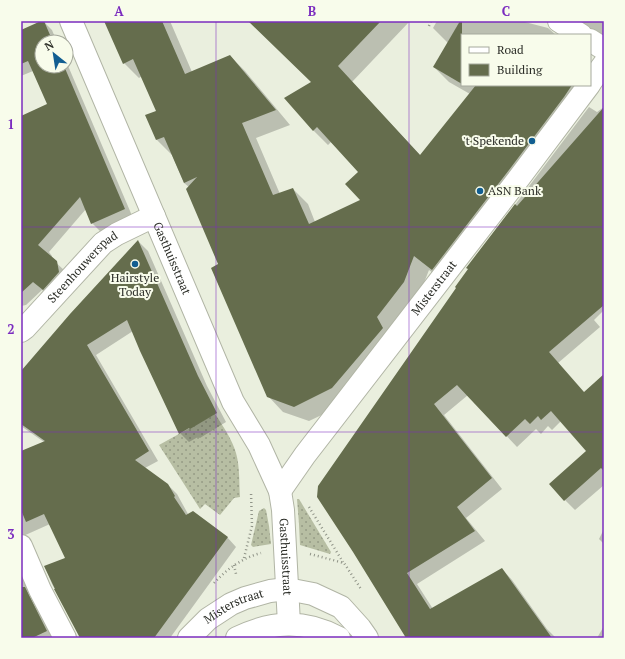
<svg xmlns="http://www.w3.org/2000/svg" width="625" height="659" viewBox="0 0 625 659" font-family="'PT Serif',serif">
<style>
.grass{fill:url(#grass-dots)}
.shadow{fill:#0003}
.building{fill:#656d4d}
.lines{fill:none;stroke-linecap:round;stroke-linejoin:round}
.pedestrian-casing{stroke:#b1b5a5;stroke-width:24}
.minor-casing{stroke:#b1b5a5;stroke-width:24}
.tertiary-casing{stroke:#b1b5a5;stroke-width:24}
.path{stroke:#909488;stroke-width:2.5;stroke-dasharray:1 3;stroke-linecap:butt}
.pedestrian{stroke:#fff;stroke-width:22}
.minor{stroke:#fff;stroke-width:22}
.tertiary{stroke:#fff;stroke-width:22}
.grid{fill:none;stroke:#7b2cbf;stroke-width:1;stroke-opacity:0.55}
.poi-dot{fill:#125e91;stroke:#f8fceb;stroke-width:1.5}
.labels{text-anchor:middle;stroke-width:4;stroke-linejoin:round;paint-order:stroke}
.poi-label{font-size:12px;fill:#2b2d27;stroke:#f8fceb;text-anchor:end}
.street-label{font-size:12px;fill:#2b2d27;stroke:#f8fceb}
.neatline{fill:none;stroke:#7b2cbf;stroke-width:1.5}
.grid-label{font-size:13px;text-anchor:middle;font-weight:bold;fill:#7b2cbf}
</style>
<defs>
<pattern id="grass-dots" width="8" height="8" patternUnits="userSpaceOnUse"><rect width="8" height="8" fill="#b7bea3"/><path d="M2 2h.1M6 6h.1" fill="none" stroke="#959b85" stroke-width="1.8" stroke-linecap="round"/></pattern>
</defs>
<rect width="100%" height="100%" fill="#eaefde"/>
<g class="grass">
<path d="M215,414c8,12 17,25 21,39 4,14 3,30 4,44l-6,1 -14,17 -15,-11 -5,5 -41,-64z"/>
<path d="M297,499h2l32,53 -1,2 -30,-9 -1,-21z"/>
<path d="M264,508l2,2 3,16 2,18 -18,3 -2,-2 8,-34z"/>
</g>
<g class="shadow">
<path d="M43,21l9,9 5,12h-15v24h24v-5l67,157 -32,14 -9,-9 -6,-14 -37,43 3,4 -1,2 14,13 -13,27 -10,-8 -16,15 -5,1v-129l43,-48 -31,-58 -12,5v-45z"/>
<path d="M105,21h65l22,51 38,-16 15,15 45,54 -34,13 24,56 13,-5 15,15 7,18 47,-22 -16,-16 14,-12 -29,-30 -3,3 -15,-15 -27,-32 27,-15 -64,-62h161l-58,61 69,74 49,-62 -21,-12 -15,-15 14,-24 -15,-15 4,-7h84l27,7 8,7h-94v50h128v-25l3,3 5,17 -16,28 -134,176 -19,-14 -11,28 -27,34 7,11 -51,60 -38,18 -26,-9 -15,-16 -56,-127 8,-4 -33,-76 2,-2 -5,-4 -12,-28 -15,-15 -10,-24 10,-5 -15,-35 -3,2 -15,-15z"/>
<path d="M567,21h37v19z"/>
<path d="M589,107l8,5 7,-5v203l-10,10 6,7 -42,36 26,30 20,-18v110l-29,25 -10,-10 22,-49 -26,-30 -9,9 -4,-4 -7,8 -5,-5 -19,18 -49,-52 -24,20 58,74 -36,29 19,23 -68,43 16,25 69,-40 10,11 35,49 9,9h-149l-53,-86 104,-264 11,-19 -2,-1z"/>
<path d="M139,242l9,9 59,135 19,36 -26,16 -2,-1 -9,5 -9,-9 -47,-102 -37,24 62,106 -13,7 22,16 10,10 11,20 39,23 9,10 -66,91h-89l-29,-54 -7,-17 21,-9 -16,-34 -29,13v-85l23,-10 -23,-16v-54z"/>
<path d="M604,529v15l-5,-5z"/>
<path d="M21,574l3,7 6,6 25,51h-34z"/>
<path d="M604,626v12h-7z"/>
</g>
<g class="building">
<path d="M41,21h3l9,21h-11v24h22l61,143 -34,15 -11,-27 -42,48 19,16 2,11 -16,18 -10,-8 -12,11v-177l26,-12 -19,-43 -7,3v-34z"/>
<path d="M104,21h58l23,53 45,-19 46,55 -34,13 31,72 20,-7 16,36 51,-24 -15,-16 13,-12 -41,-45 -4,4 -29,-33 27,-16 -63,-61h133l-43,45 82,89 56,-70h96l-8,12 -55,73 -77,100 -18,-14 -10,26 -27,35 6,11 -51,60 -38,19 -27,-10 -56,-129 7,-4 -32,-75 11,-12 -13,6 -20,-46 -8,3 -11,-25 11,-4 -23,-52 -10,5z"/>
<path d="M460,21h2v63l-29,-17z"/>
<path d="M604,107v198l-55,47 35,40 20,-18v97l-3,-3 -37,33 -15,-17 37,-33 -35,-40 -10,9 -3,-4 -8,8 -5,-5 -19,18 -49,-52 -23,19 58,74 -35,29 18,24 -68,42 23,36 72,-41 50,70h-146l-53,-86 -36,-55 1,-11 138,-198 -1,-1 13,-18 -2,-1 49,-64 2,2z"/>
<path d="M138,240l60,136 19,37 -27,16 -1,-1 -10,6 -39,-83 -13,-31 -40,25 62,106 -14,9 33,24 7,12 -1,1 12,18 7,-4 35,26 -74,101h-74l-26,-49h1l-11,-23 21,-8 -21,-44 -18,8 -5,-12v-59l24,-10 -24,-17v-53l49,-57z"/>
<path d="M21,587h4l22,44 -15,7h-11z"/>
</g>
<g class="lines">
<g class="pedestrian-casing">
<g id="pedestrian">
<path d="M590,83l14,-19"/>
<path id="s1" d="M280,491l25,-36 214,-277 70,-93"/>
</g>
</g>
<g class="minor-casing">
<g id="minor">
<path id="s2" d="M71,21l162,381 26,43 21,46 3,19 6,114"/>
<path d="M559,21l22,14"/>
<path d="M590,40l14,9"/>
<path id="s3" d="M21,331l4,-3 78,-85 14,-9 37,-18"/>
<path d="M21,546l19,44 25,48"/>
</g>
</g>
<g class="tertiary-casing">
<g id="tertiary">
<path id="s4" d="M189,638l19,-19 23,-15 14,-6 25,-7 17,-2 26,5 28,13 19,21 7,10"/>
<path d="M237,638c35,-17 67,-19 102,0"/>
</g>
</g>
<g class="path">
<path d="M429,26l2,-5"/>
<path d="M309,507l34,55"/>
<path d="M310,554l34,9 17,26"/>
<path d="M244,558l8,-32 -1,-34"/>
<path d="M234,565l2,9"/>
<path d="M214,583c13,-14 28,-25 47,-30"/>
</g>
<use href="#pedestrian" class="pedestrian"/>
<use href="#minor" class="minor"/>
<use href="#tertiary" class="tertiary"/>
</g>
<path class="grid" d="M216,21v617M409,21v617M21,227h583M21,432h583"/>
<g class="poi-dot">
<circle cx="532" cy="141" r="4"/>
<circle cx="480" cy="191" r="4"/>
<circle cx="135" cy="264" r="4"/>
</g>
<g class="labels">
<g class="poi-label">
<text x="524" y="145">'t Spekende</text>
<text x="488" y="195" text-anchor="start">ASN Bank</text>
<text x="135" y="282" text-anchor="middle">Hairstyle<tspan x="135" dy="14">Today</tspan></text>
</g>
<g class="street-label">
<text dy="4" stroke="none"><textPath href="#s2" startOffset="258">Gasthuisstraat</textPath></text>
<text dy="4" stroke="none"><textPath href="#s3" startOffset="89">Steenhouwerspad</textPath></text>
<text dy="4" stroke="none"><textPath href="#s1" startOffset="255">Misterstraat</textPath></text>
<text dy="4" stroke="none"><textPath href="#s2" startOffset="581">Gasthuisstraat</textPath></text>
<text dy="4" stroke="none"><textPath href="#s4" startOffset="56">Misterstraat</textPath></text>
</g>
</g>
<rect width="625" height="659" fill="none" stroke="#f8fceb" stroke-width="44"/>
<rect x="461" y="34" width="130" height="52" fill="#f8fceb" stroke="#a6a99d"/>
<rect x="469" y="47" width="20" height="6" fill="#ffffff" stroke="#a6a99d"/>
<text x="497" y="54" font-size="12" fill="#2b2d27">Road</text>
<rect x="469" y="64" width="20" height="12" fill="#656d4d" stroke="#a6a99d"/>
<text x="497" y="74" font-size="12" fill="#2b2d27">Building</text>
<g transform="translate(54 54) rotate(330)"><circle r="19" fill="#f8fceb" stroke="#a6a99d"/>
<path d="M0-3L7 15L0 10L-7 15Z" fill="#125e91"/>
<text y="-6" font-size="11" font-weight="bold" text-anchor="middle" fill="#2b2d27">N</text>
</g>
<rect x="22" y="22" width="581" height="615" class="neatline"/>
<g class="grid-label">
<text x="119" y="16">A</text>
<text x="312" y="16">B</text>
<text x="506" y="16">C</text>
<text x="11" y="129">1</text>
<text x="11" y="334">2</text>
<text x="11" y="539">3</text>
</g>
</svg>
